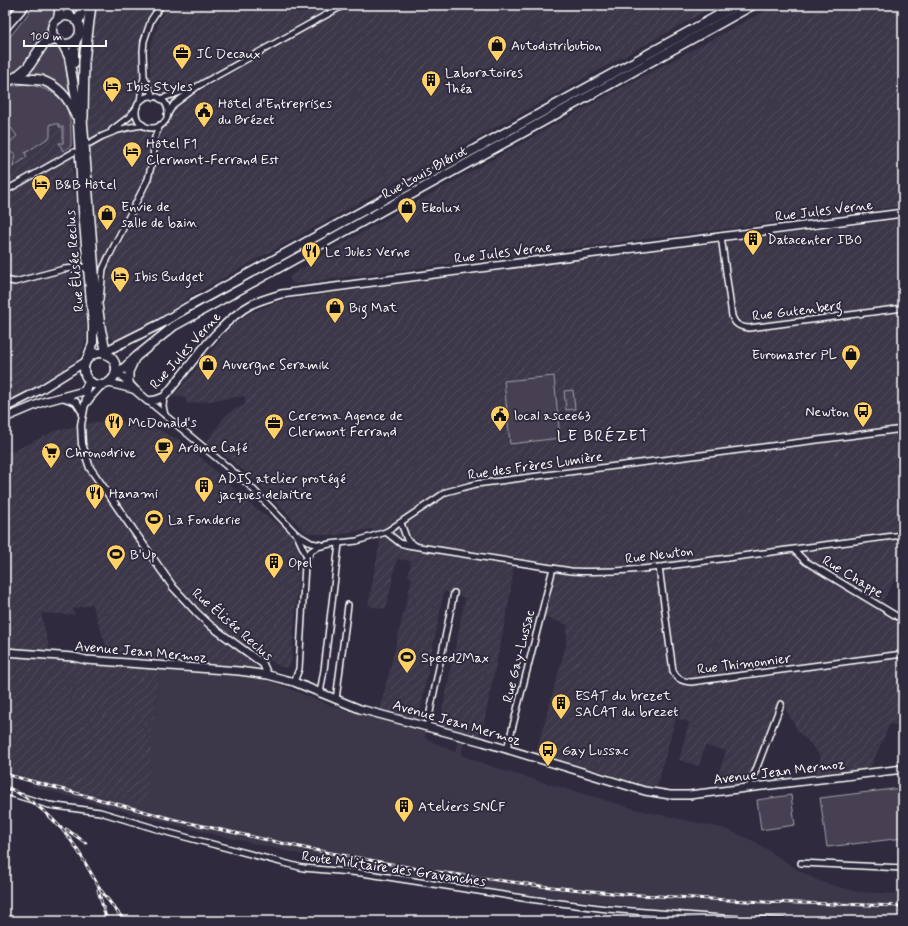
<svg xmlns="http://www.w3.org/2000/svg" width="908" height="926" viewBox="0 0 908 926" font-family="Mynerve,sans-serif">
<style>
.built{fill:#3c3749}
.industrial{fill:url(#industrial-furrows)}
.green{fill:#464152;stroke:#a2a0a8}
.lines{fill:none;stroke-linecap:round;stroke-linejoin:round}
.minor-casing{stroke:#fff;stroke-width:8}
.tertiary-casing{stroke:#fff;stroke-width:9}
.secondary-casing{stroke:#fff;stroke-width:10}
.primary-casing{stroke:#fff;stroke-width:11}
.motorway-casing{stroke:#fff;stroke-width:12}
.minor{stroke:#2f2a3d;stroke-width:5}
.tertiary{stroke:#2f2a3d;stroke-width:6}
.secondary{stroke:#2f2a3d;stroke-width:7}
.primary{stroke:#2f2a3d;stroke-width:8}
.motorway{stroke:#2f2a3d;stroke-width:9}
.rail-casing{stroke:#fff;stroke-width:3}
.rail{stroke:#2f2a3d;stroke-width:1.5;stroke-dasharray:4.5;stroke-linecap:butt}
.labels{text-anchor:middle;stroke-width:4;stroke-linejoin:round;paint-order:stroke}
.poi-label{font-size:14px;fill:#fff;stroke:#2f2a3d;text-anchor:start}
.street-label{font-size:14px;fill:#fff;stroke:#2f2a3d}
.quarter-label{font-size:16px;letter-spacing:1px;fill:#fff;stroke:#2f2a3d}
</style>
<defs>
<pattern id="industrial-furrows" width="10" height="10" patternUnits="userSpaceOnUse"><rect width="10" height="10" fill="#3c3749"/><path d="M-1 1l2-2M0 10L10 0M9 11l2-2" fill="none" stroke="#504b5b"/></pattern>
</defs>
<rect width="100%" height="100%" fill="#2f2a3d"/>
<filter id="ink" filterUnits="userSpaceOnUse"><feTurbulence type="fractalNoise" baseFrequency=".025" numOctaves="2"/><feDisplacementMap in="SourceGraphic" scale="8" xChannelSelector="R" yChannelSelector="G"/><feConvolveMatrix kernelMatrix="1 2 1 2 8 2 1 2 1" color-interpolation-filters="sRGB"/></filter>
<g filter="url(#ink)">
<path class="built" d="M160,670l90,7 15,3 18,6 49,20 94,26 -1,6 30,14 3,-11 6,2 -3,12 44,16 134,39 87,19 30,13 42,28 23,12 37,10 45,2v24l-194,-5 -42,-3 -159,-18 -201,-32v-4l-133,-31 -147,-40h32l93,-43z"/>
<g class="industrial">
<path d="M93,5h62l-10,17 -6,27v41l-1,6 -4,5 -3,7v8l5,10 10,4 5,5v22l-5,21 -47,91 -5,-51 -9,-156z"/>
<path d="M169,5h171l-54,31 -121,64 -3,-3 -12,-3v-46l10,-30z"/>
<path d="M351,5h366l-525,290 -23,17 -45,29 -10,-1 -6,-4 -3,-6 -1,-15 2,-32 3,-13 4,-12 37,-77 10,-45 2,-5 8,-9 6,-14 8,-7 74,-44z"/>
<path d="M776,5h127v201l-610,78 -4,-7 43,-28 276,-154z"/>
<path d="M26,84l17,4 11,5 9,9 5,9 3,16v19l8,102 7,50v41l-5,15 -4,6 -30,21 -42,23v-317z"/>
<path d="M903,219v358l-5,-3 -20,35 25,16v102l-13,-3 -20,44 -56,8 7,-19 -12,-15 -10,-9 -14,-25 -1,-4h-3l-30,79 -37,4 12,-36 -21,-5 -6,20 -20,-6 10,-38 -13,-4 -20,71 -63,-20 -57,-16 30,-108 1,-12h-1l2,-8 -24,-8 11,-45 -41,-6 -5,36 -28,135 -42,-10 26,-129 -21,-7 -26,130 -38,-10 1,-6 31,-127 -4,-2 3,-15 -14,-2 -11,50 -18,-3 12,-65 -8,-12 -34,6h-13l-20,-3 -54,-55 -44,-36 18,-25 8,-6 12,-5v-9l-57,8 -4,-7h-11l59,-71 18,-13 27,-11 100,-15z"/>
<path d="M112,421l30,3 15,5 24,12 9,6 61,58 38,27 9,14 2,14 -9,104 -4,4 -6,-1 -22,-13 -4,14 -146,-13 -17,-51 -19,5 2,6 -34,-2 10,43 109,9 -14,140 -31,-8 -49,-7 -61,-19v-318l8,-2 42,-20 39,-9z"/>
</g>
<g class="green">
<path d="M35,5h20v9l-7,11 -14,29 -6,8 -12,11 -11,5v-35z"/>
<path d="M53,43l5,3 6,8 6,43c-14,-17 -24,-21 -45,-22l23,-30z"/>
<path d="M26,84c40,8 46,22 45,62l-8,5 -4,-8h4v-16h-4v-3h-9v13l-25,16 2,4 -14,10 2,-14 -6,-1v-9l8,-7 -6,-8 -2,2 -4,-5v-38z"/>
<path d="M554,376l6,62 -50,6 -6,-63z"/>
<path d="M573,390l2,19 -9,1 -2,-19z"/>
<path d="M901,788l2,15v35l-76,9 -7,-49z"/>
<path d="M791,795l4,30 -34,5 -4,-30z"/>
</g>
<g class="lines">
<g class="minor-casing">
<g id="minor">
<path d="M145,78l3,9 6,10"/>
<circle cx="152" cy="112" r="16"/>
<path d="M160,99l33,-11"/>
<path d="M140,101l4,-24 -1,-26 1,-10 7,-21 10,-15"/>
<path d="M167,115l7,-11 24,-18 146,-81"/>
<path d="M112,130l17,-13 7,-8"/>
<path d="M90,143c16,-10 34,-16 53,-18"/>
<path d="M5,191l69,-39"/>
<path d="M721,236l11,80c3,9 8,11 17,12l154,-20"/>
<path d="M5,280l10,2 49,-13 23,-2"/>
<path d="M100,300l3,-31 6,-13 39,-77 5,-21 2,-21 5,-12"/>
<path d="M164,397l-1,9 2,9"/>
<path d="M148,401l100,83 48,50 15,9 11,2"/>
<path d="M401,523l6,17 9,6"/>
<path d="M386,532l14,11 7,2 164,26c53,3 105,-6 157,-13 58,-8 117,-16 175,-23"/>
<path d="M297,535l10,22"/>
<path d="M794,550l11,11 98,59"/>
<path d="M659,567l14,104c4,8 8,10 18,11l212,-28"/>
<path d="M294,682l5,-13 6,-104 2,-8 4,-6 6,-4 13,-3 27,-3 29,-9 60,-40 30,-8 427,-55"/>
<path d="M320,693l4,-23 15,-126"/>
<path d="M336,700l12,-95"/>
<path d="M427,727l27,-134"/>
<path d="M507,749l46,-181"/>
<path d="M749,788l32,-84"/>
<path d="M9,793l40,12 51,7 70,21 133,35 59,5 167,26 78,10 116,9 60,3"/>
<path d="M801,863l102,5"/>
</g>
</g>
<g class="tertiary-casing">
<g id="tertiary">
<path d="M88,388l-7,37 1,19 8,24 83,119 24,26 14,13 52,38 5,11"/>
<path d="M62,397l14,5 7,11"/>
<path d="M85,405l7,-9 9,-10"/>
</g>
</g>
<g class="secondary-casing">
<g id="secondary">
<path d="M116,372l7,5 12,13 13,11 8,-1 8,-3c25,-29 54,-75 88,-93 9,-4 19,-7 29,-10l622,-81"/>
<path d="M109,383l24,6"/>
<path d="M129,383v-11l5,-11"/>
<path d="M5,408l35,-18 45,-28"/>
<path d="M5,418l38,-16 41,-11 5,-10"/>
<path d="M5,652l68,5 13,3 153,11 29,4 26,7 66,27 123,33 162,49 25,4h19l214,-26"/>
</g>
</g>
<g class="primary-casing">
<g id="primary">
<path d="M66,5l5,12"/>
<circle cx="66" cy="30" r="14"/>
<path d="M58,19l2,-14"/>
<path d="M62,43l7,14 8,48 6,106 10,114v19l-6,15"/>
<path d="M74,63v-12l2,-11"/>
<path d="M41,80c18,6 28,18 34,35"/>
<path d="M82,112l14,180 5,38 4,17v7"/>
<circle cx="100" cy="369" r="16"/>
<path d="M109,356l-1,-4 2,-3 50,-25 28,-17 549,-302"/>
<path d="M116,372l7,-3 14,-13 37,-30 579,-321"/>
</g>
</g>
<g class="motorway-casing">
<g id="motorway">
<path d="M5,9l3,-4"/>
<path d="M78,22l6,-17"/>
<path d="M5,27l19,-22"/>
<path d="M15,78l26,2"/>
<path d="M5,82l10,-4 13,-11 16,-24 12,-4"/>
<path d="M83,118l1,-57 7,-56"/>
</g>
</g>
<use href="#minor" class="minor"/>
<use href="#tertiary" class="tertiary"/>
<use href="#secondary" class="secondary"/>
<use href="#primary" class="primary"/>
<use href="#motorway" class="motorway"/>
<g class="rail-casing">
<g id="rail">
<path d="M5,774l171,46 133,29 115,21 117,16 81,8 142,8 139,4"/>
<path d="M5,786c28,13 53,35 70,60 9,14 17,29 25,43 8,11 16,22 25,32"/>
<path d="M66,829l20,14"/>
<path d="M98,890l9,31"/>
</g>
</g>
<use href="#rail" class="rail"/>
</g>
</g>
<defs>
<g id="shop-pin" transform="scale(1)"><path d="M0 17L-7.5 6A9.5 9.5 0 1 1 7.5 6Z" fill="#ffd166" stroke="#2f2a3d"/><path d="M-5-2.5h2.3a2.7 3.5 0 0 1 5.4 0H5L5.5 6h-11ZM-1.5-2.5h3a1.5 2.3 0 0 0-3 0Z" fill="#111"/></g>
<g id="office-pin" transform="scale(1)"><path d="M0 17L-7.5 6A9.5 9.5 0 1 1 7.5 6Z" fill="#ffd166" stroke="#2f2a3d"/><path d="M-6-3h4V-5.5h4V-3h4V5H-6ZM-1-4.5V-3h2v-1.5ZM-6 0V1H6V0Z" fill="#111"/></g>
<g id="building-pin" transform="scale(1)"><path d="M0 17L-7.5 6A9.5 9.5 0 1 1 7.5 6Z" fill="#ffd166" stroke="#2f2a3d"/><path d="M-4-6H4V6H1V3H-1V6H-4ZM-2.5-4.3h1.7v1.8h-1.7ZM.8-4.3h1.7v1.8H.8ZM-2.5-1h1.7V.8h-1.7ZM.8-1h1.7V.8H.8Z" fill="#111"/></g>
<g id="hotel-pin" transform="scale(1)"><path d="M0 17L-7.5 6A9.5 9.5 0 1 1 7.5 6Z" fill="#ffd166" stroke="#2f2a3d"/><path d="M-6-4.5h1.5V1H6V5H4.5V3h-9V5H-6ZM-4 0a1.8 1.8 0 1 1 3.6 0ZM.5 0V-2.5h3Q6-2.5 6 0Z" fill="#111"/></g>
<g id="civic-pin" transform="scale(1)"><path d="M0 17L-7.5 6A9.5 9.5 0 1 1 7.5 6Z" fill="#ffd166" stroke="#2f2a3d"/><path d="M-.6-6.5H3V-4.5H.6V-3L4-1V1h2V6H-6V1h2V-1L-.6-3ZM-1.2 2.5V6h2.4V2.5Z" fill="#111"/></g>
<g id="restaurant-pin" transform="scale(1)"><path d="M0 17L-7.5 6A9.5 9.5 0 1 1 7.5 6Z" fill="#ffd166" stroke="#2f2a3d"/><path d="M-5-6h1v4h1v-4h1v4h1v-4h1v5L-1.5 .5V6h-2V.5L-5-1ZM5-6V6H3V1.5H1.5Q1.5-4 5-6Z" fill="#111"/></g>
<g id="bus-pin" transform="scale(1)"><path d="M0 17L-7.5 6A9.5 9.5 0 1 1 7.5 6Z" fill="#ffd166" stroke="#2f2a3d"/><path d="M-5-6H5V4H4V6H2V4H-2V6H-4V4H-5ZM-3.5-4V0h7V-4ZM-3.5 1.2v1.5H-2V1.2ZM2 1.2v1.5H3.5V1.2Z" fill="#111"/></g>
<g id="cafe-pin" transform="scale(1)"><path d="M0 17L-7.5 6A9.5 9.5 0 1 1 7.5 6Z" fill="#ffd166" stroke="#2f2a3d"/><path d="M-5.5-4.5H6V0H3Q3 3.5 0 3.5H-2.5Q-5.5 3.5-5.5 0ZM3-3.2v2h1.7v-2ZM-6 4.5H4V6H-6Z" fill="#111"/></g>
<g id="supermarket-pin" transform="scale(1)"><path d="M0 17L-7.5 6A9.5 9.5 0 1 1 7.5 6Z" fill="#ffd166" stroke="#2f2a3d"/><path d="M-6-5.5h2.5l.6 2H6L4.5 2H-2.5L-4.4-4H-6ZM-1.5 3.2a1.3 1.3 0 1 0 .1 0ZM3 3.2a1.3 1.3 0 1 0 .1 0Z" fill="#111"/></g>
<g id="stadium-pin" transform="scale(1)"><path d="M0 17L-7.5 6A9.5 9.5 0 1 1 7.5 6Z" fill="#ffd166" stroke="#2f2a3d"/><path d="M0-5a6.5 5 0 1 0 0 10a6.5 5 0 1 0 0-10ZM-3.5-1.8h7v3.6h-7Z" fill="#111"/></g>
</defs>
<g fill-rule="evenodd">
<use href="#shop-pin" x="497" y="45"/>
<use href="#office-pin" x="182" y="53"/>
<use href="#building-pin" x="431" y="80"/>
<use href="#hotel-pin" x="112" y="86"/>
<use href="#civic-pin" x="204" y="111"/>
<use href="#hotel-pin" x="132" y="151"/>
<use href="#hotel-pin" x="41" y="184"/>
<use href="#shop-pin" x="407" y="207"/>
<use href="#shop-pin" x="107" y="214"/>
<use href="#building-pin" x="753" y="239"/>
<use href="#restaurant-pin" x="311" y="251"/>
<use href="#hotel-pin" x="120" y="276"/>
<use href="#shop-pin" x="335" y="307"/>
<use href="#shop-pin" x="851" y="354"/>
<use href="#shop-pin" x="208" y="364"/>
<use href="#bus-pin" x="863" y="411"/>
<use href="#civic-pin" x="500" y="415"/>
<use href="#restaurant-pin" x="114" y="422"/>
<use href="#office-pin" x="274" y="423"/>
<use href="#cafe-pin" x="164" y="447"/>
<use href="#supermarket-pin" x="51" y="452"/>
<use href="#building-pin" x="204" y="486"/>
<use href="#restaurant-pin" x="95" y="493"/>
<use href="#stadium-pin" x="154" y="519"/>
<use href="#stadium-pin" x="116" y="554"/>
<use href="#building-pin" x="274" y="562"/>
<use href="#stadium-pin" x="407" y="657"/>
<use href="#building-pin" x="561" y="703"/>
<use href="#bus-pin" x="548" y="750"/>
<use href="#building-pin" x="404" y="806"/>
</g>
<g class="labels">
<g class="poi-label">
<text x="511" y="50">Autodistribution</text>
<text x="196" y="58">JC Decaux</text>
<text x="445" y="77">Laboratoires<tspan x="445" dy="16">Théa</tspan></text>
<text x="126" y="91">Ibis Styles</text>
<text x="218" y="108">Hôtel d'Entreprises<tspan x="218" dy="16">du Brézet</tspan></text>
<text x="146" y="148">Hôtel F1<tspan x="146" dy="16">Clermont-Ferrand Est</tspan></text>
<text x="55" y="189">B&amp;B Hôtel</text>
<text x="121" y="211">Envie de<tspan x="121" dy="16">salle de bain</tspan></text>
<text x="421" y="212">Ekolux</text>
<text x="767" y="244">Datacenter IBO</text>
<text x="325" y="256">Le Jules Verne</text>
<text x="134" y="281">Ibis Budget</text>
<text x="349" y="312">Big Mat</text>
<text x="837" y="359" text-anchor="end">Euromaster PL</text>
<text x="222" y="369">Auvergne Seramik</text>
<text x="849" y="416" text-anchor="end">Newton</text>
<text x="288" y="420">Cerema Agence de<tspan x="288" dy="16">Clermont Ferrand</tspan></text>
<text x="514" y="420">local ascee63</text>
<text x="128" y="427">McDonald's</text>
<text x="178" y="452">Arôme Café</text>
<text x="65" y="457">Chronodrive</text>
<text x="218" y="483">ADIS atelier protégé<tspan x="218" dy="16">jacques delaitre</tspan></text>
<text x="109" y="498">Hanami</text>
<text x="168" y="524">La Fonderie</text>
<text x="130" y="559">B'Up</text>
<text x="288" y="567">Opel</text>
<text x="421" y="662">Speed2Max</text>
<text x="575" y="700">ESAT du brezet<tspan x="575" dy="16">SACAT du brezet</tspan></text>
<text x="562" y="755">Gay Lussac</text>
<text x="418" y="811">Ateliers SNCF</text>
</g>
<g class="street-label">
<text transform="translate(424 172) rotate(-29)" y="5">Rue Louis Blériot</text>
<text transform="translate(824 210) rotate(-7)" y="5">Rue Jules Verne</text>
<text transform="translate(503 252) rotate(-7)" y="5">Rue Jules Verne</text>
<text transform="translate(74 261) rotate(-95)" y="5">Rue Élisée Reclus</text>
<text transform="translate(797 310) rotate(-7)" y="5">Rue Gutenberg</text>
<text transform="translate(185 350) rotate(-48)" y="5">Rue Jules Verne</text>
<text transform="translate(535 465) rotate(-8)" y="5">Rue des Frères Lumière</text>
<text transform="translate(659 554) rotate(-7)" y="5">Rue Newton</text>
<text transform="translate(853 576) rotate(31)" y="5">Rue Chappe</text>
<text transform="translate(233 624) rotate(41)" y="5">Rue Élisée Reclus</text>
<text transform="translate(141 651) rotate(5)" y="5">Avenue Jean Mermoz</text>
<text transform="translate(518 656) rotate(-76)" y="5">Rue Gay-Lussac</text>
<text transform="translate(744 663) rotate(-7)" y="5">Rue Thimonnier</text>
<text transform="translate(457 722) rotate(16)" y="5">Avenue Jean Mermoz</text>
<text transform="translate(779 771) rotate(-7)" y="5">Avenue Jean Mermoz</text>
<text transform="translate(394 868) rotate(8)" y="5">Route Militaire des Gravanches</text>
</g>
<g class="quarter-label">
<text x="603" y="441">LE BRÉZET</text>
</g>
</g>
<rect width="908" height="926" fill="none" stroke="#2f2a3d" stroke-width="20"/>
<rect x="10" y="10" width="888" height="906" fill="none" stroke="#fff" stroke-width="1.5" filter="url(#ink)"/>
<path d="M24 40v6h82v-6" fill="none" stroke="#ffffff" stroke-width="2"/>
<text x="30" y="40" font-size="12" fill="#ffffff" stroke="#2f2a3d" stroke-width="3" paint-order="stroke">100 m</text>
</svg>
